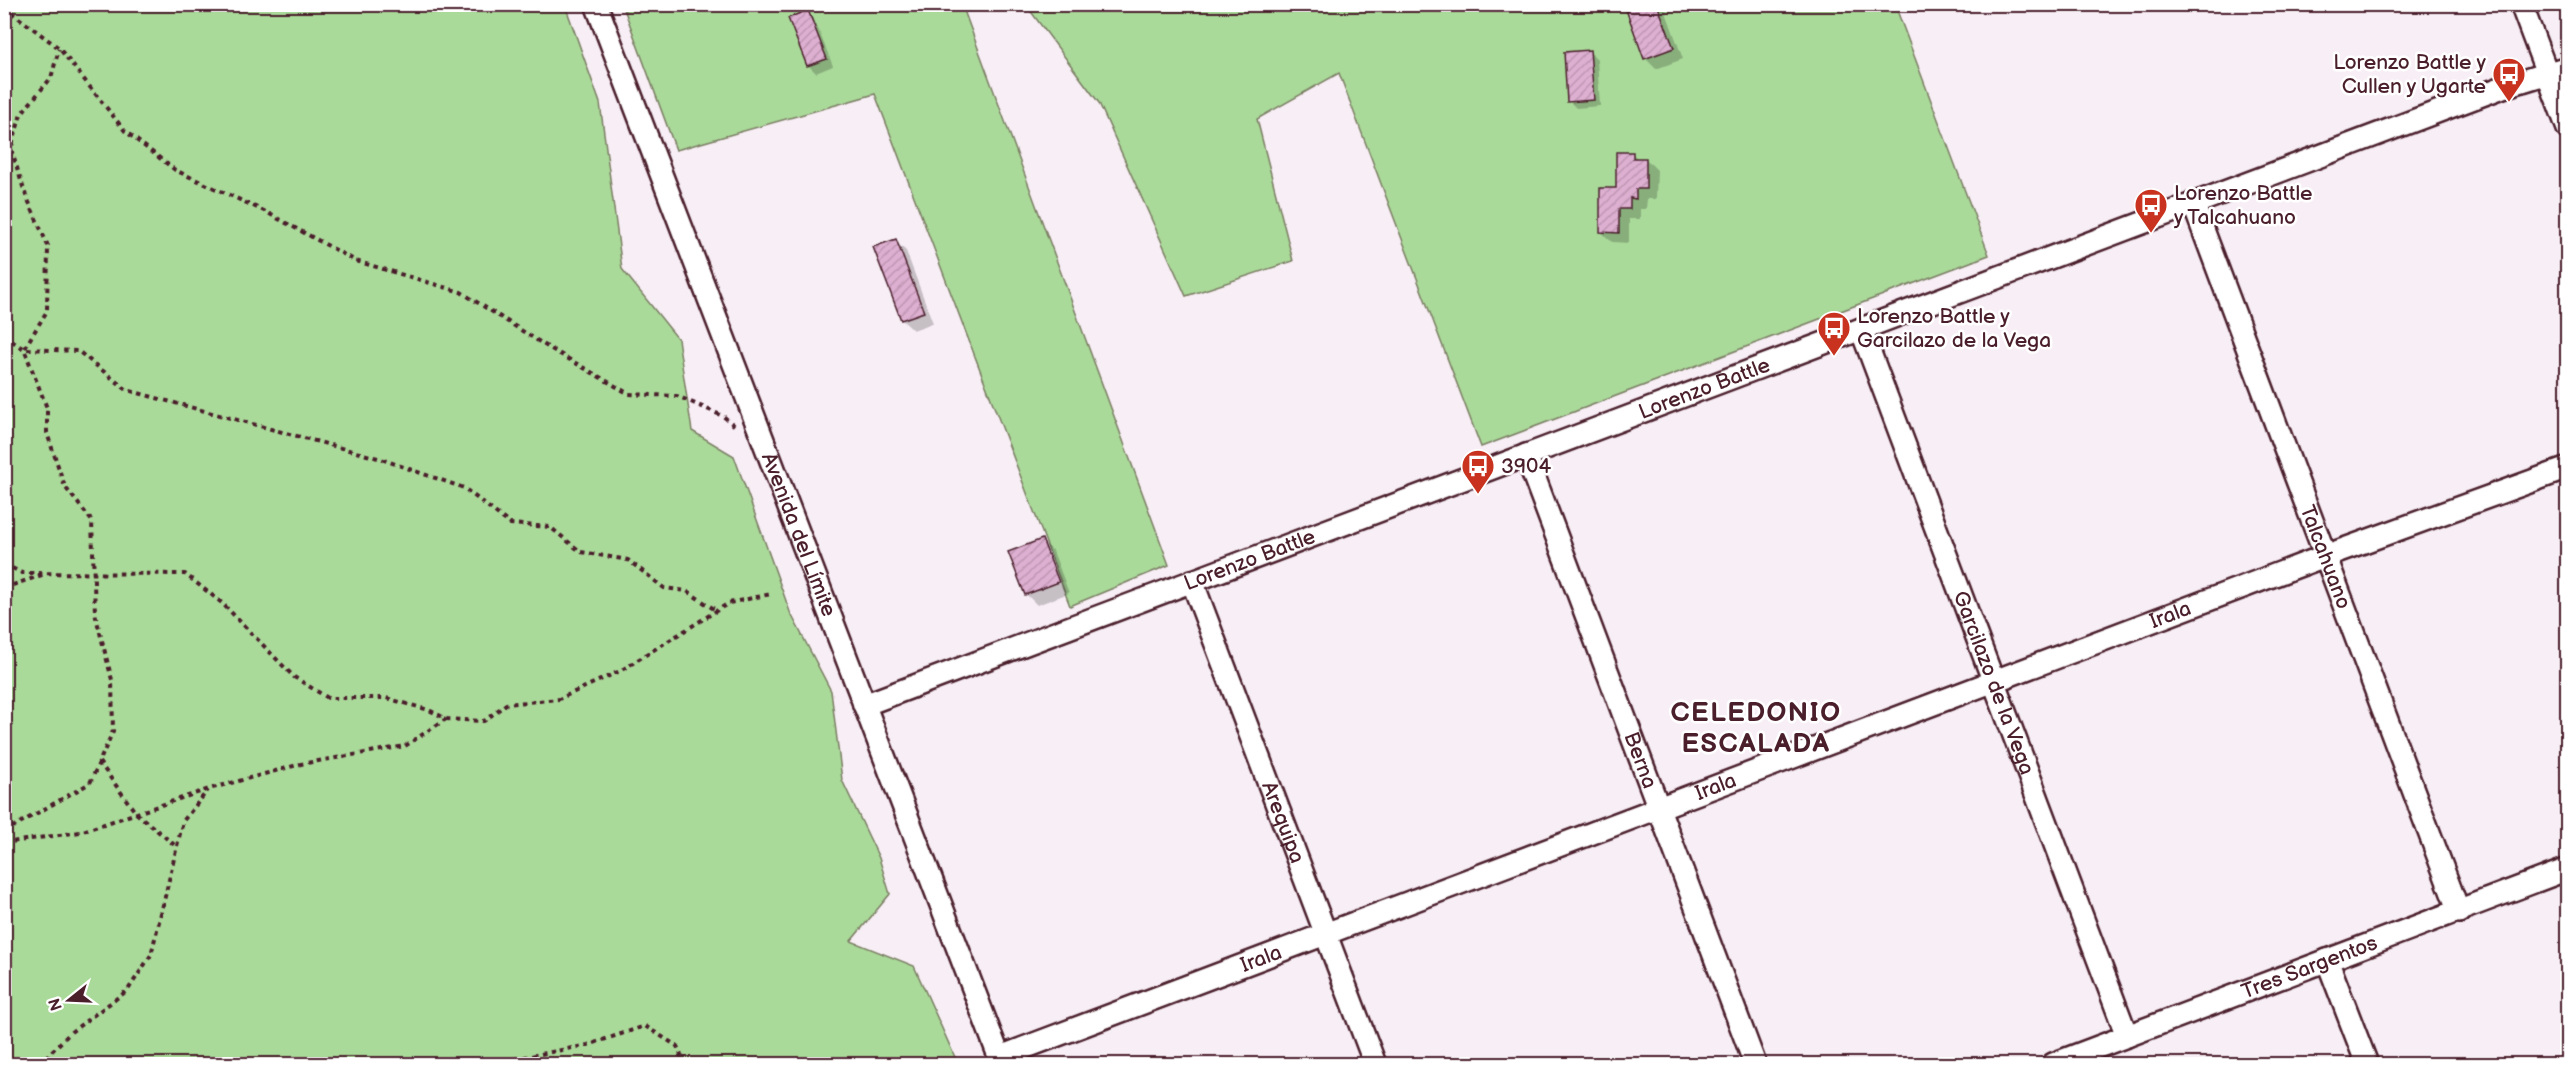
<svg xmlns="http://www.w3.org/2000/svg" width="2572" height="1069" viewBox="0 0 2572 1069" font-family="'Balsamiq Sans',sans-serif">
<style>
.grass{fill:#aada9a;stroke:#7a7c62;stroke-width:1.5}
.shadow{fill:#0003}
.building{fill:url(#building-hatch);stroke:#4a1f2b;stroke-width:1.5}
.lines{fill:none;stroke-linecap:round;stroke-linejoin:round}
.minor-casing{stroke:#4a1f2b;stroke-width:26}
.path{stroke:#4a1f2b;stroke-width:4;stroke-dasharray:4.5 4.5;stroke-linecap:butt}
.minor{stroke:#fff;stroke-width:21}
.labels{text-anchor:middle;stroke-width:5;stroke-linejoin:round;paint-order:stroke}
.poi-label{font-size:21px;fill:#4a1f2b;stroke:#fff;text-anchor:start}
.street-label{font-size:21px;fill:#4a1f2b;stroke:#fff}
.district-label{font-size:27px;font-weight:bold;letter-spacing:1.5px;fill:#4a1f2b;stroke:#fff}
</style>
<defs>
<pattern id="building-hatch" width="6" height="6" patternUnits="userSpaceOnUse" patternTransform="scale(1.5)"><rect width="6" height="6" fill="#ddafd1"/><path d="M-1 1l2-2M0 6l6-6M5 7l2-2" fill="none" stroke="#bf96b4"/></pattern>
</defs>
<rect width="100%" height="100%" fill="#f8eff6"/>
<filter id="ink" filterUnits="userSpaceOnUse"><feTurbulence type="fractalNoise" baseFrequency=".0167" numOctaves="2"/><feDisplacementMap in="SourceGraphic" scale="12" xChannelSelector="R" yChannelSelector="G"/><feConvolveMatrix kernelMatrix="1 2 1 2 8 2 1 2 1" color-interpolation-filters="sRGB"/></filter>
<g filter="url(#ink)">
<g class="grass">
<path d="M5,4l560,1 35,98 22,166 56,70 14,92 42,25 56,156 41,79 11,89 37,78 11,36 -39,47 63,25 44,98h-953z"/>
<path d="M626,4l336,1 207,560 -99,41 -195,-512 -199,56 -53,-144z"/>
<path d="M1026,5h869l94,250 -508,192 -142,-374 -82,46 36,142 -107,35 -87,-193z"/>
</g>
<g class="shadow">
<path d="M1625,4h38l20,55 -27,10 -11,-11z"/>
<path d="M807,12l7,7 19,47 -17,7 -7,-7 -19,-47z"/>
<path d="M1590,52l7,7 3,47 -24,2 -7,-7z"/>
<path d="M1633,154l5,5h8l11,11 -1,29h-9l-1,10h-6v10h-11v24l-17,-1 -11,-10z"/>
<path d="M895,241l11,10 27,72 -20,7 -11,-10 -27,-72z"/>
<path d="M1042,541l11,10 16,42 -32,12 -11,-11z"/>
</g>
<g class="building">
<path d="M1624,4h33l17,44 -30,11z"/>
<path d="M808,10l19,49 -20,7 -19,-48z"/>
<path d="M1590,50l4,50 -27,2 -3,-50z"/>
<path d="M1616,152h17v6h13v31h-10v10l-6,-1v11h-11v24l-19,-1v-44h16z"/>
<path d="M896,239l28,73 -23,8 -28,-73z"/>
<path d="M1042,539l17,43 -34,13 -17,-43z"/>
</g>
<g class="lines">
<g class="minor-casing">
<g id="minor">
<path id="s1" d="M596,4l406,1060"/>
<path d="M2521,4l47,125"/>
<path id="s2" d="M2193,203l266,709"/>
<path id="s3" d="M1861,329l266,707"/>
<path id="s4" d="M1526,455l229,609"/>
<path id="s5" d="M1192,581l183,483"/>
<path id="s6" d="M864,705l1639,-618 65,-20"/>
<path d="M2327,960l40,104"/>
<path id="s7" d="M1000,1057l1325,-501 243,-88"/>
<path id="s8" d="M2053,1064l515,-195"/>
</g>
</g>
<g class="path">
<path d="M4,7l55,41 66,83 50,39 89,41 92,50 105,31 85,54 83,48 48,2 46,20 12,10"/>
<path d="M4,336l20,13 54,2 49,39 251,68 86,30 46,36 40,3 31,25 47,8 36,28 23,3 30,20"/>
<path d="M4,564l18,9 163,1 37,29 72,74 34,21h58l43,12 18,9 37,2 22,-17 53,-5 61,-28 109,-68 42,-9"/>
<path d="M4,588l41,-14"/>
<path d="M99,762l37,51 41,34"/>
<path d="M4,832l86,-49 23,-52 -1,-51 -17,-67 -3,-92 -27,-34 -18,-54v-25l-23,-59 23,-38 1,-65 -23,-53 -14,-44 10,-35 30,-36 8,-29"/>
<path d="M4,843l76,-11 129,-43 92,-25 104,-18 41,-27"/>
<path d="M39,1064l32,-32 57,-42 23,-35 32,-134 25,-31"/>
<path d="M488,1064l100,-19 57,-19 32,20 8,18"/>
</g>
<use href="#minor" class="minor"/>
</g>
</g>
<defs>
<g id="bus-pin" transform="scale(1.725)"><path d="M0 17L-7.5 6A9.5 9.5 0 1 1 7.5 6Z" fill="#c8321e" stroke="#fff"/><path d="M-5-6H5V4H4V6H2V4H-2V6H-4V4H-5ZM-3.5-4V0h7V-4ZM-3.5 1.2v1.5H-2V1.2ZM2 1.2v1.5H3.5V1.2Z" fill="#fff"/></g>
</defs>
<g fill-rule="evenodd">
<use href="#bus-pin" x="2509" y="74"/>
<use href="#bus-pin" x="2151" y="205"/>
<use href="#bus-pin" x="1834" y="328"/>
<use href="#bus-pin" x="1478" y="466"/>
</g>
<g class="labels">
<g class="poi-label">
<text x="2486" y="69" text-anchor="end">Lorenzo Battle y<tspan x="2486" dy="24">Cullen y Ugarte</tspan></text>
<text x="2174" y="200">Lorenzo Battle<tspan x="2174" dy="24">y Talcahuano</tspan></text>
<text x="1857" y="323">Lorenzo Battle y<tspan x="1857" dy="24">Garcilazo de la Vega</tspan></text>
<text x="1501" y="473">3904</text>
</g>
<g class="street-label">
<text dy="7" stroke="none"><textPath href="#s6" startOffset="898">Lorenzo Battle</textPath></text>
<text dy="7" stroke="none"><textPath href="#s1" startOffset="568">Avenida del Límite</textPath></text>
<text dy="7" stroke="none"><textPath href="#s2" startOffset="378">Talcahuano</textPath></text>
<text dy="7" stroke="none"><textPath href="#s6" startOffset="412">Lorenzo Battle</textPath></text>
<text dy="7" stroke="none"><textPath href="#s7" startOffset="1251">Irala</textPath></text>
<text dy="7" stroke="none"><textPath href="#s3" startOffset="378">Garcilazo de la Vega</textPath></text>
<text dy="7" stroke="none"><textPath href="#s4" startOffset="326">Berna</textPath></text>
<text dy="7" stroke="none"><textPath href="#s7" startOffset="765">Irala</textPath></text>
<text dy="7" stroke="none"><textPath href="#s5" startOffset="258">Arequipa</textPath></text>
<text dy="7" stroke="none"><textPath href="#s7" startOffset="279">Irala</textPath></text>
<text dy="7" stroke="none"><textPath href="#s8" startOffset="274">Tres Sargentos</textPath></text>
</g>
<g class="district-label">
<text x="1756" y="721">CELEDONIO<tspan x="1756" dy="31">ESCALADA</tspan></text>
</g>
</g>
<rect width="2572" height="1069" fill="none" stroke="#fff" stroke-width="24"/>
<rect x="12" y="12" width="2548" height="1045" fill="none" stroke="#4a1f2b" stroke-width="2" filter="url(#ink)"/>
<g transform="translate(69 1000) rotate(252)" stroke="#ffffff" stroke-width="4.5" paint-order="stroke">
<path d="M0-4.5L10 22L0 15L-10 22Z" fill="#4a1f2b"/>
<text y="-9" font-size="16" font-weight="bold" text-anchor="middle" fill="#4a1f2b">N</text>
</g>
</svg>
